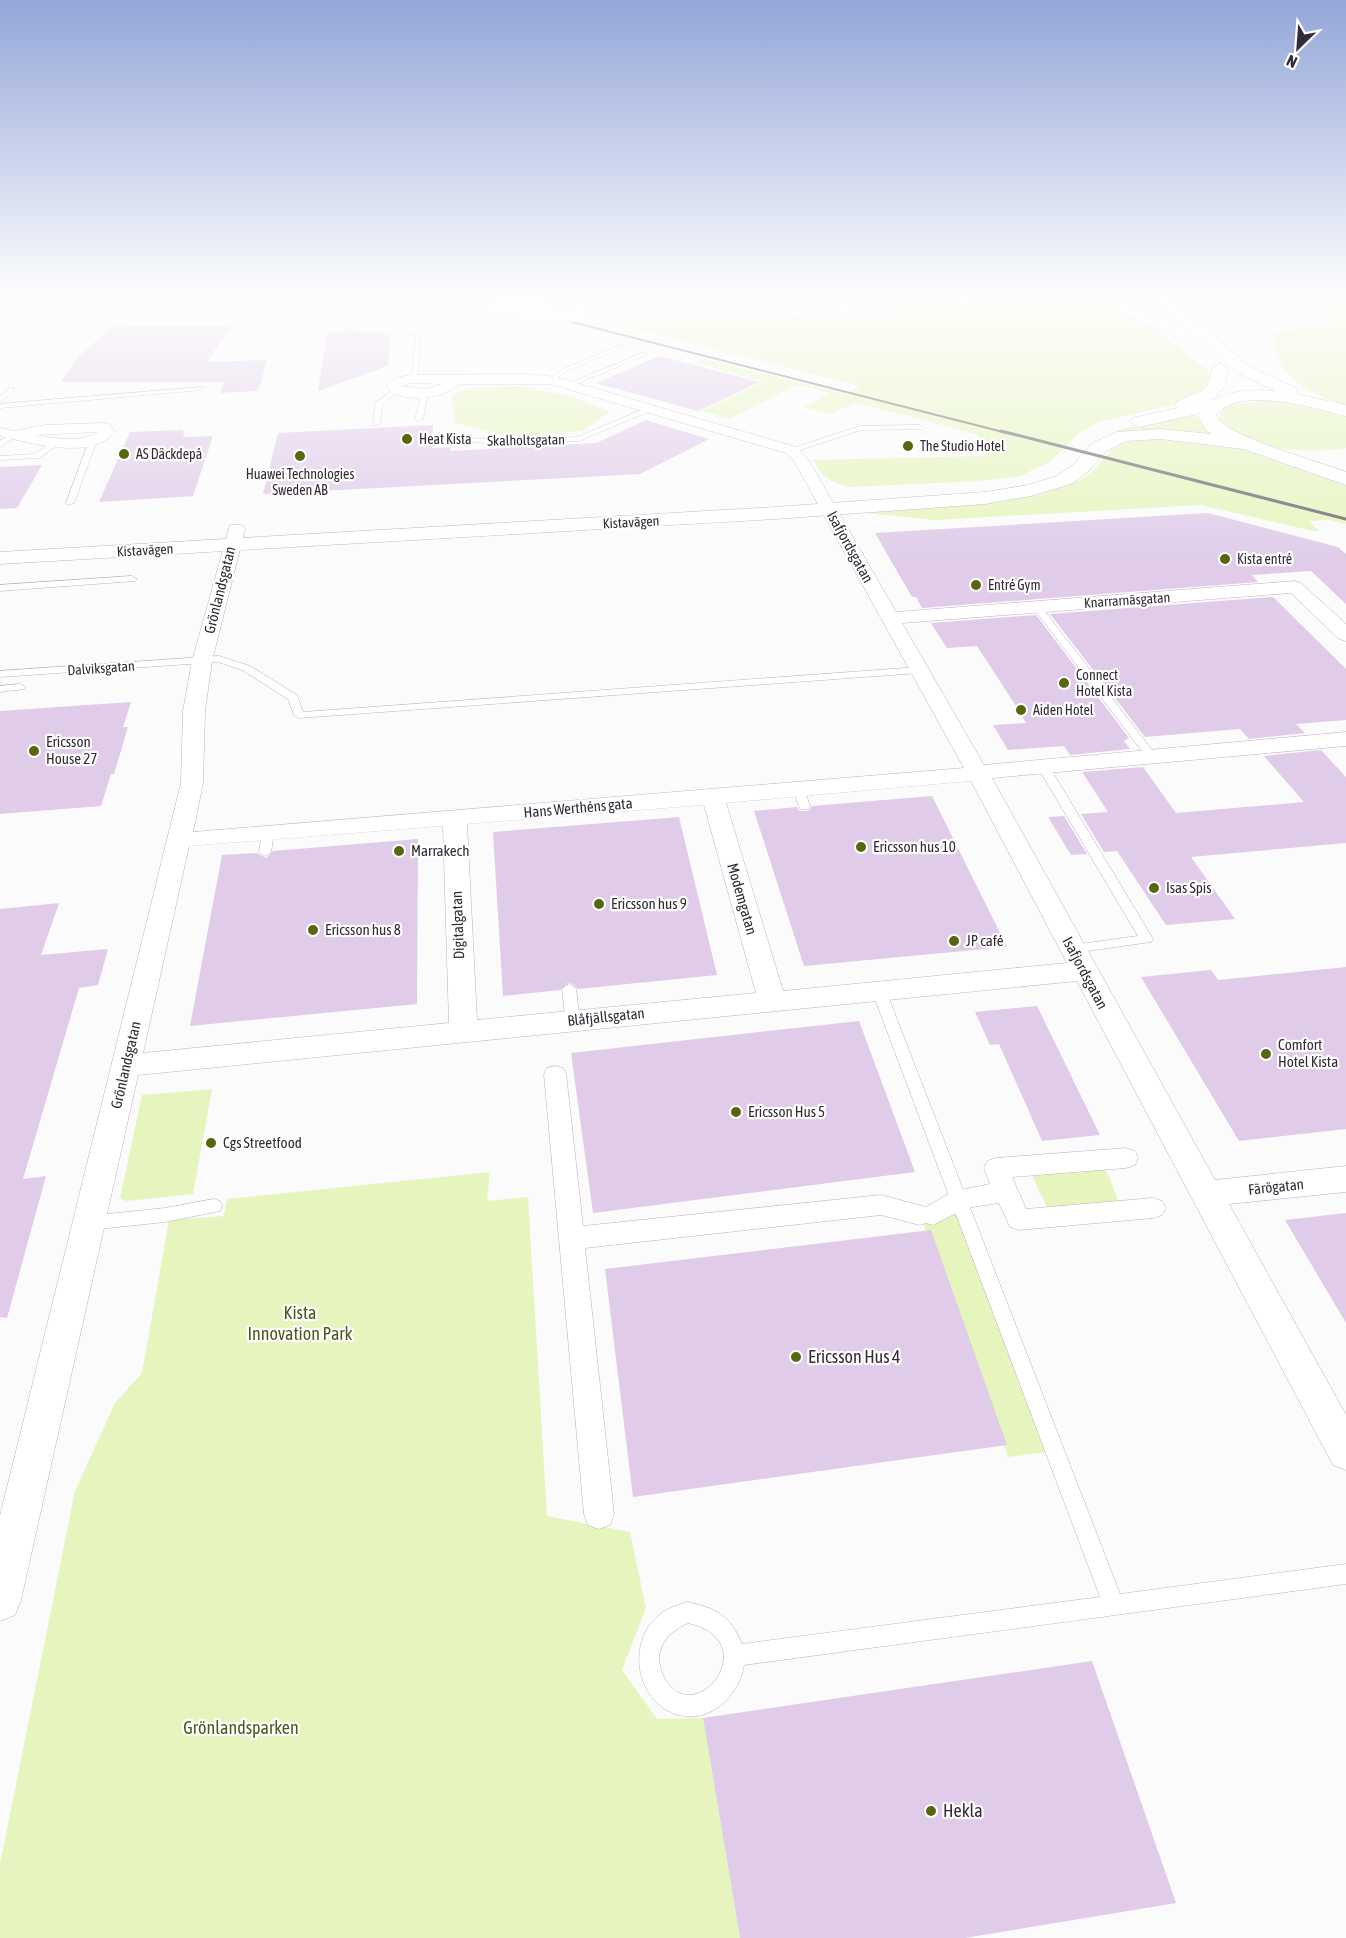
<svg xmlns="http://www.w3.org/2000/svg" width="1346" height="1938" viewBox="0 0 1346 1938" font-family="'Asap Condensed',sans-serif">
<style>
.green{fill:#e6f5be}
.building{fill:#e0cce9}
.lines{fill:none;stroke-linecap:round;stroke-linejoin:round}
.service-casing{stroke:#bfabc8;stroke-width:1}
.pedestrian-casing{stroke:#bfabc8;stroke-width:1}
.minor-casing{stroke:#bfabc8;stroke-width:1}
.tertiary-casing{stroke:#bfabc8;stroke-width:1}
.secondary-casing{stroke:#bfabc8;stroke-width:1}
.motorway-casing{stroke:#bfabc8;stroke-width:1}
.service{fill:#fff;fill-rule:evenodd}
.pedestrian{fill:#fff;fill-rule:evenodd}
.minor{fill:#fff;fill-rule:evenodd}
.tertiary{fill:#fff;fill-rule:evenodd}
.secondary{fill:#fff;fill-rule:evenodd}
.motorway{fill:#fff;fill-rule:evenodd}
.rail-far1{stroke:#706a72;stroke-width:2}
.rail{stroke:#706a72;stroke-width:3}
.motorway-bridge-casing{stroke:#bfabc8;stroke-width:16;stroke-linecap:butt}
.motorway-bridge{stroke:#fff;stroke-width:16}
.poi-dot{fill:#576710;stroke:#fff;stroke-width:2}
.labels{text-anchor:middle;stroke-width:4.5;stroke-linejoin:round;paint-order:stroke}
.far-poi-label{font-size:14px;fill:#332b36;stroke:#fff;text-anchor:start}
.far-street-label{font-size:14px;fill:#332b36;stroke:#fff}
.street-label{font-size:15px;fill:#332b36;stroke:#fff}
.poi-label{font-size:15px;fill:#332b36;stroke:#fff;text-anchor:start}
.near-park-label{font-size:18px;fill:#4c5a19;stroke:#fff}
.near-poi-label{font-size:18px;fill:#332b36;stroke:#fff;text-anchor:start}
</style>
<rect width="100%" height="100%" fill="#fbfbfb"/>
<g class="green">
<path d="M0,293h437l-112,5 -325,3z"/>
<path d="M500,293h190l-169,6z"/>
<path d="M949,293h88l-165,13 -207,4 160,-6z"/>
<path d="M1058,293h65l24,20 -40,-14z"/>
<path d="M1051,297l35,3 54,16 66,53 7,10v7l-36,18 -78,18 -19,10 -29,29 -31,15 -42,5 -127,6c-20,-3 -28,-10 -38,-27l169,-4 10,-4 -16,-18 -120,-31 -26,11 -26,-7 26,-14 -33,-8 -68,34 -27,-8 62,-29 -70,-20 8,-3 145,35 13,-8 -238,-61 -1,-3 247,-7 125,-14z"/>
<path d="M1346,299v107c-34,-12 -77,-30 -71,-74l44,-6 10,-5 6,-15z"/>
<path d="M520,386l51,10 39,16 -28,19 -71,6 -56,-14 -4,-28 22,-7z"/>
<path d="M1266,400c27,1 55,5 80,16v32c-35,6 -105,4 -127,-29l2,-8 9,-6z"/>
<path d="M1193,414l22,22 -92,-3 -7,-3z"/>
<path d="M1163,438l73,9 30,6 80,30v41l-17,-4 -20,1 10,10h-6l-112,-26 -266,15 -68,-7 117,-10 58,-9 39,-14 12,-9 22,-26 13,-4z"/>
<path d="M212,1089l-19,105 -67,7 -6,-3 22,-103z"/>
<path d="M1105,1167l15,38 -70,9 -19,-41z"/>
<path d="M490,1172l-3,29 41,-4 19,319 83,16 16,76 -24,62 35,49 46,-1 37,220h-740v-74l75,-373 40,-88 27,-30 27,-153 55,-4 3,-17z"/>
<path d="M961,1199l94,252 -47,6 -88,-242z"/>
</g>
<g class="building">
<path d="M231,326l-24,36 60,-2 -9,31 -38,2 4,-11h-163l17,-25 34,-30z"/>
<path d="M348,331l42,3 -2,32 -70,25 9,-59z"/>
<path d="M659,356l101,26 -62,29 -102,-28z"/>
<path d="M646,420l63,19 -69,35 -377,20 15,-61 155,-8 -1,23 18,-1v4l146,-8z"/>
<path d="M183,430l1,7 29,-1 -20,60 -94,6 31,-70z"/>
<path d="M42,465l-25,43 -17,1v-42z"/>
<path d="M1208,513l130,34 8,7v50l-35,-33 -59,4 6,7 -336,26 -6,-11h-4l-37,-64z"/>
<path d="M1273,597l73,72v51l-50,4 9,9 -56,6 -9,-10 -95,8 -95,-123z"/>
<path d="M1036,615l93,123 -5,3 6,8 -60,6 -6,-9 -56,4 -15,-25 33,-2 -12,-20 -37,-57 -30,2 -16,-25z"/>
<path d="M131,702l-8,25h5l-14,47h-3l-10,32 -101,8v-103z"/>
<path d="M1321,750l25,27v66l-155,14 44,62 -69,6 -49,-74 -13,1 -23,-38 27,-2 -26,-40 61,-5 33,46 128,-11 -40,-46z"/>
<path d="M932,796l75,151 -203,19 -50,-155 43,-4 2,4h9l4,-5z"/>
<path d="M1064,816l23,38 -16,1 -23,-38z"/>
<path d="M679,817l38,158 -139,14 -9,-7 -9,8 -57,6 -10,-164z"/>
<path d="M418,839l-1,165 -227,22 32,-171 35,-2 9,5 7,-7z"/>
<path d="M59,903l-18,52 67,-6 -10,36 -19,3 -56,191 23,-3 -39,142 -7,-1v-408z"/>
<path d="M1346,967v162l-107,12 -98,-164 70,-7 7,10z"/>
<path d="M1037,1006l63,129 -58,6 -43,-97 -9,1 -15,-33z"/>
<path d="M859,1021l56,151 -322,41 -22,-160z"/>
<path d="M1346,1213v110l-61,-103z"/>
<path d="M931,1230l76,215 -374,52 -28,-228z"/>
<path d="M1092,1661l84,242 -211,35h-225l-37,-220z"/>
</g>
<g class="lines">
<g class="service-casing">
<g id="service">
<path d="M352,327h63l6,4 -4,49 -5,-1 4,-46 -66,-3z"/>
<path d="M620,345l5,1 -58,25 -14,10 -5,-1 15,-11z"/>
<path d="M645,352l2,3 -77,31 -5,-1z"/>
<path d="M203,387l-2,3 -201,18v-4z"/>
<path d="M10,388l5,1 -15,13v-6z"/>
<path d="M394,389l5,1 -17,15 -2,19 -7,2 2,-22z"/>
<path d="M425,390l3,2 -5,27 -4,2 -4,-2 7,-27z"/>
<path d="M648,407l7,2 -76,32 -72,3 -39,-2 -4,-2 4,-2 39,2 71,-3z"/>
<path d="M919,425l4,2 -1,2 -61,1 -67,22 -7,-2 73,-24z"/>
<path d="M11,433l7,2 -18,12v-6z"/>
<path d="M90,438l7,2 -23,63 -7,2 -1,-2z"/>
<path d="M56,440l7,2 -24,16 -39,2v-4l34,-2z"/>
<path d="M132,576l5,3 -2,2 -135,10v-6z"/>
<path d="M1034,605h6l116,150v4h-8l-114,-150z"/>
<path d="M219,656l31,10 47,29 6,17 616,-45 5,3 -5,3 -620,45 -5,-3 -6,-16 -46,-29 -24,-8 -218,15v-6z"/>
<path d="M20,684l5,3 -1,2 -24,3v-6z"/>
<path d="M1043,763l6,3 104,173 -2,3 -78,11 -7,-4 7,-4 65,-9 -101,-170z"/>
<path d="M799,787l6,3 5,17 -2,2h-8l-7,-19z"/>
<path d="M268,829l6,4 -3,19 -6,4 -6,-4 3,-19z"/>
<path d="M569,984l7,5 4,32 -2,4h-10l-2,-4 -4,-32z"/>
<path d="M879,986l7,5 234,603 226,-30v20l-602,81c-6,37 -44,66 -79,44 -31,-20 -35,-69 -7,-93 7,-7 20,-11 29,-14 29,6 44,14 55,42l358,-47 -228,-606zM688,1623c79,18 7,108 -23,56 -14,-26 -1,-45 23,-56z"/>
<path d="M214,1199l6,2 2,5 -2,5 -55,11 -76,8 -6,-2 -2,-5 2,-5 6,-2 76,-8z"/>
</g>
</g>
<g class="pedestrian-casing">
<path id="pedestrian" d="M555,1066l8,2 3,6 17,152 298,-31 45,12 26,-15 38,-8 -6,-16 3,-7 9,-3 130,-10 9,3 3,7 -3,7 -9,3 -114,9 14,32 127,-11 9,3 4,7 -4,7 -9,3 -134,12 -9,-3 -11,-24 -33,5 -33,17 -7,-2 -6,2 -39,-10 -296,33 29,266 -4,11 -11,4 -11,-4 -4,-11 -40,-440 3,-6z"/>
</g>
<g class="minor-casing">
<g id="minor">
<path d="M527,374l29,3 240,70 12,12 88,153 399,-31 6,2 45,41v17l-7,-2 -48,-46 -389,30 82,142 362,-33v14l-354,32 223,402 131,-14v26l-117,12 117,211v55l-13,-5 -256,-484 -939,94 -117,525 -6,15 -15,6v-105l181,-733 2,-72 9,-50 38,-136h12l3,4 -33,132 -7,50 -2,72 -10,49 771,-64 -170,-307 -8,-8 -236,-69h-91c-16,16 -57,20 -73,3l8,-9 17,-3zM411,383l32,1 -18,5 -24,-3zM971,781l96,182 -284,28 -57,-188zM704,805l52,188 -279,27 -10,-196zM443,826l6,197 -306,30 46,-207z"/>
<path d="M104,423l5,1 6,8c-23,29 -85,11 -115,4v-8l14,3 31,-6zM98,432c-17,11 -42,7 -62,3z"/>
</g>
</g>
<g class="tertiary-casing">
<g id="tertiary">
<path d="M1220,363l8,5c-1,14 -5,24 -17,32l9,1 3,4 -3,4 -81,18 -9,-5 3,-4 44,-10 -2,-3c15,-17 34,-4 37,-37z"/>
<path d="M1160,429l83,8 9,6 -9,6 -83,-10 -34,2 -20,10 -18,21 -17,12 -40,12 -46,8 -210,15 -775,45v-12l775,-45 210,-15 43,-7 29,-9 17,-12 18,-21 25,-11z"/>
</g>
</g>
<g class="secondary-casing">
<path id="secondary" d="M1151,293h14l85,74 46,21 1,6 49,11v11c-32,-8 -106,-31 -130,-1 11,23 103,46 130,57v13l-122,-43 -18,-12 -8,-15c18,-25 49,-26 77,-24l-37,-18 -78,-67z"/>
</g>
<g class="motorway-casing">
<g id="motorway">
<path d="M1007,293c59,0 98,-1 154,25 9,4 22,8 28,16l-3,3h-10l-63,-28 -63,-11 -249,17 -222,3 -7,-4 7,-4 222,-3z"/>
<path d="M604,295l7,4 -2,3 -76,4 -7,-4 7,-4z"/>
<path d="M516,307l7,4 -2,3 -521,5v-8z"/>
</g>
</g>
<use href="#service" class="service"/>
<use href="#pedestrian" class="pedestrian"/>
<use href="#minor" class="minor"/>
<use href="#tertiary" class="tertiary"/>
<use href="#secondary" class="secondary"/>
<use href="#motorway" class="motorway"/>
<path class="rail-far1" d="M470,293l82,24 455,116"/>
<path class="rail" d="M1001,431l345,88"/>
<g class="motorway-bridge-casing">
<g id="motorway-bridge">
<path d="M497,305h47"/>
<path d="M528,314h51"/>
</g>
</g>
<use href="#motorway-bridge" class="motorway-bridge"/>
</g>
<linearGradient id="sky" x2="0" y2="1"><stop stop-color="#93a6d9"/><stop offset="0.52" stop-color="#fdfdfd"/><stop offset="1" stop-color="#fdfdfd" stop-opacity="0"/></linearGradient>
<rect width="1346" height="564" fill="url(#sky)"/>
<g class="poi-dot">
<circle cx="407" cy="439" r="6"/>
<circle cx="908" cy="446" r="6"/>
<circle cx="124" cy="454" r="6"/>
<circle cx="300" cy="456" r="6"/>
<circle cx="1225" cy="559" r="6"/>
<circle cx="976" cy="585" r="6"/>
<circle cx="1064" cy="683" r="6"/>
<circle cx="1021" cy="710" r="6"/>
<circle cx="34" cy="751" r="6"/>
<circle cx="861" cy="847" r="6"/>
<circle cx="399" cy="851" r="6"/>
<circle cx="1154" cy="888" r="6"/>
<circle cx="599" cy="904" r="6"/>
<circle cx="313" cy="930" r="6"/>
<circle cx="954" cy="941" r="6"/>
<circle cx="1266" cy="1054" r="6"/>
<circle cx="736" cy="1112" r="6"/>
<circle cx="211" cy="1143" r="6"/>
<circle cx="796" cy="1357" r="6"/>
<circle cx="931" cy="1811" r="6"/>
</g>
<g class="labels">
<g class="far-poi-label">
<text x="419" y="444">Heat Kista</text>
<text x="920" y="451">The Studio Hotel</text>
<text x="136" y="459">AS Däckdepå</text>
<text x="300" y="479" text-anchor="middle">Huawei Technologies<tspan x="300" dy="16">Sweden AB</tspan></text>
<text x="1237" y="564">Kista entré</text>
<text x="988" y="590">Entré Gym</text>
<text x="1076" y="680">Connect<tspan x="1076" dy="16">Hotel Kista</tspan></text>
<text x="1033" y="715">Aiden Hotel</text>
</g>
<g class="far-street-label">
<text transform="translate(526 440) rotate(-1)" y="5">Skalholtsgatan</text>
<text transform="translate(631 522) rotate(-3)" y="5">Kistavägen</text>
<text transform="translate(145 550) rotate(-3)" y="5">Kistavägen</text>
<text transform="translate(1127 600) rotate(-4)" y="5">Knarrarnäsgatan</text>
<text transform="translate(101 668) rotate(-4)" y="5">Dalviksgatan</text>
</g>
<g class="street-label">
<text transform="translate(850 547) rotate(61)" y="5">Isafjordsgatan</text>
<text transform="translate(220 590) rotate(-76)" y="5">Grönlandsgatan</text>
<text transform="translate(578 808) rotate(-5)" y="5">Hans Werthéns gata</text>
<text transform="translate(742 899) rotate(74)" y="5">Modemgatan</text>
<text transform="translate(458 925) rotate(-92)" y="5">Digitalgatan</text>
<text transform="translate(1085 973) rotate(62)" y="5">Isafjordsgatan</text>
<text transform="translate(606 1017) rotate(-6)" y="5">Blåfjällsgatan</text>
<text transform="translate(126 1065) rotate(-77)" y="5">Grönlandsgatan</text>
<text transform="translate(1276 1187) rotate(-6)" y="5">Färögatan</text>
</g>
<g class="poi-label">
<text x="46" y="747">Ericsson<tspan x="46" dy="17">House 27</tspan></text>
<text x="873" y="852">Ericsson hus 10</text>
<text x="411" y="856">Marrakech</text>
<text x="1166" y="893">Isas Spis</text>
<text x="611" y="909">Ericsson hus 9</text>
<text x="325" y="935">Ericsson hus 8</text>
<text x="966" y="946">JP café</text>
<text x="1278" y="1050">Comfort<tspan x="1278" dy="17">Hotel Kista</tspan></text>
<text x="748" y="1117">Ericsson Hus 5</text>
<text x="223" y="1148">Cgs Streetfood</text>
</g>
<g class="near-park-label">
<text x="300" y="1319">Kista<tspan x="300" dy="21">Innovation Park</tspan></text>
<text x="241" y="1734">Grönlandsparken</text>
</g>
<g class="near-poi-label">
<text x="808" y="1363">Ericsson Hus 4</text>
<text x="943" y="1817">Hekla</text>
</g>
</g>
<g transform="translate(1298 48) rotate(205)" stroke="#ffffff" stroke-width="4.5" paint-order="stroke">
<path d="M0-4.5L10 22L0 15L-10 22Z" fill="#332b36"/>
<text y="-9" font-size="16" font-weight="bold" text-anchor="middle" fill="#332b36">N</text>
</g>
</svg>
